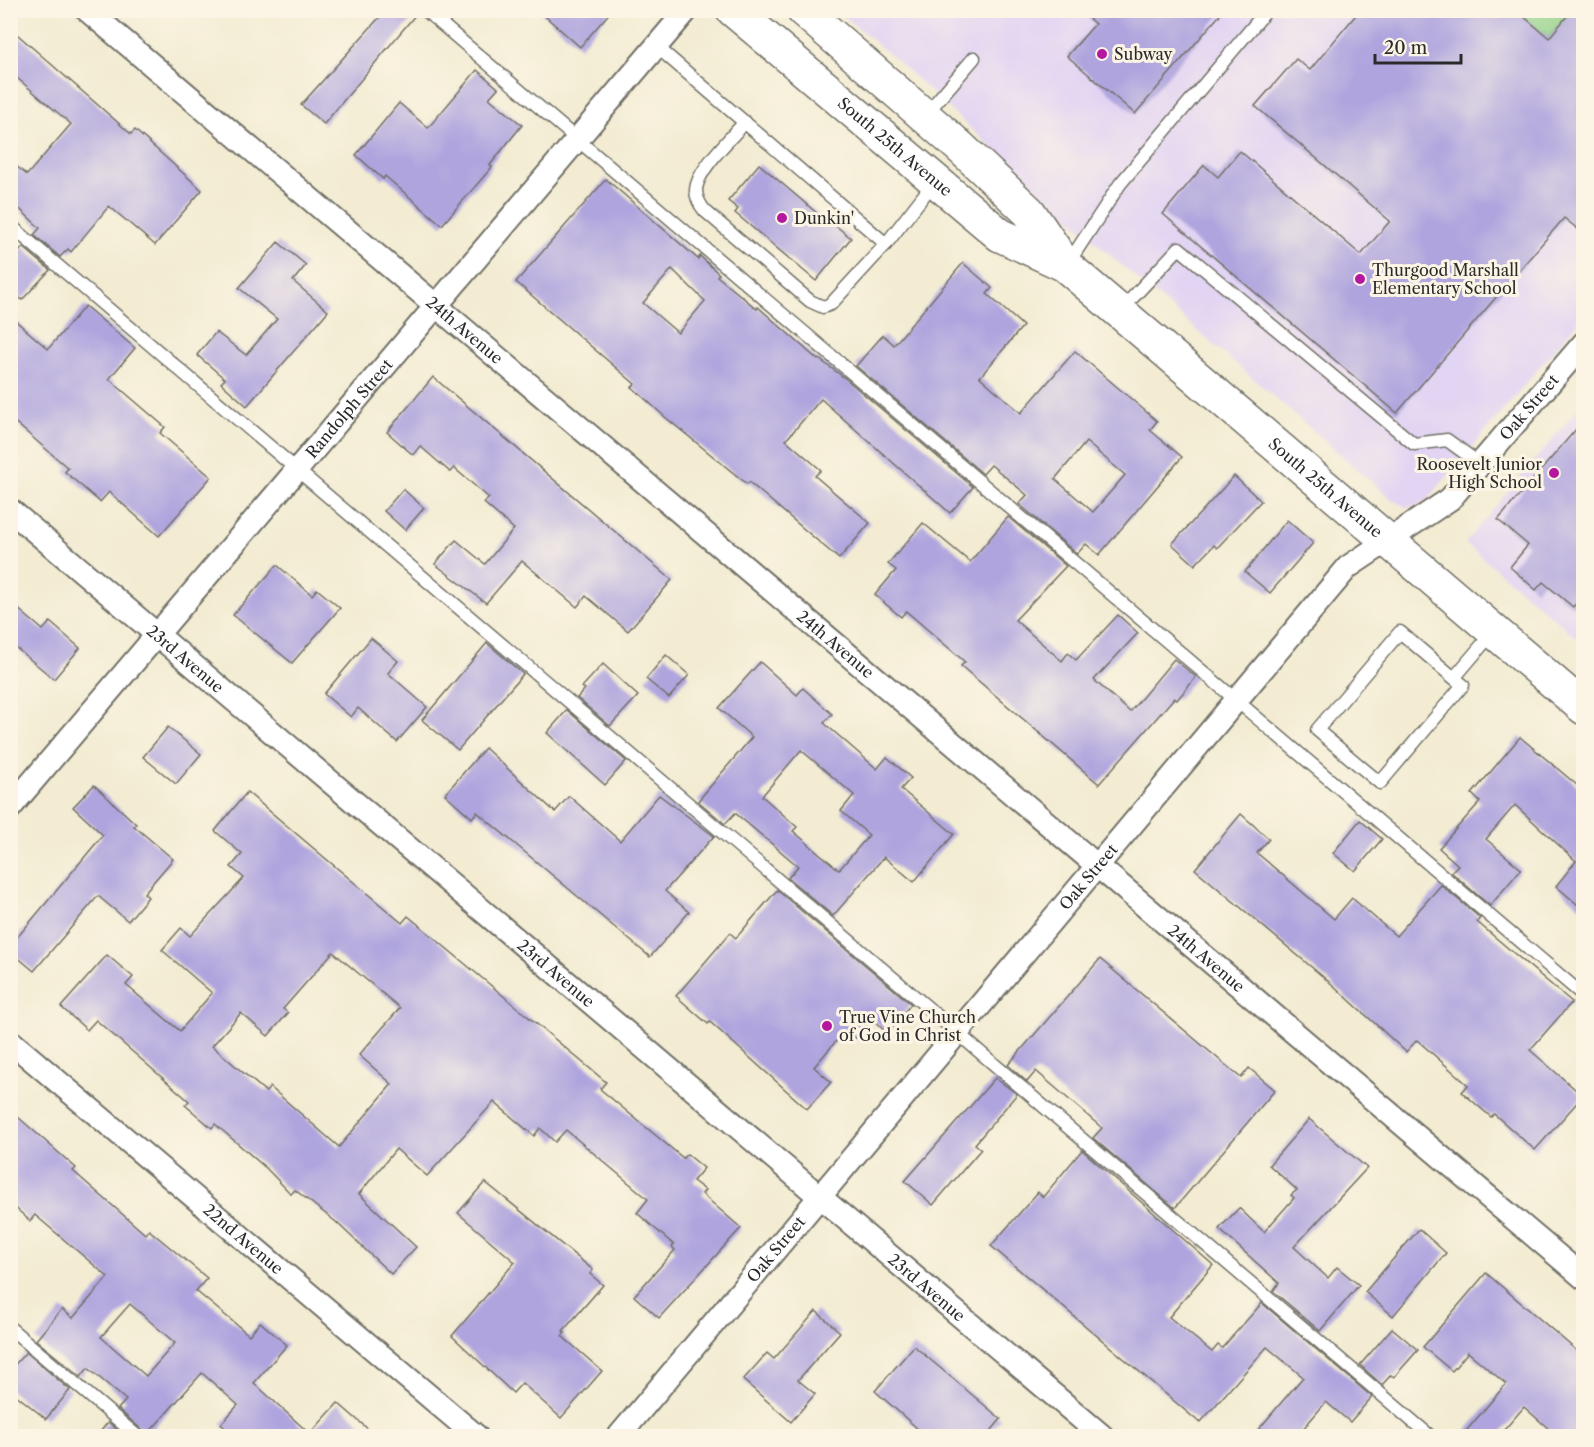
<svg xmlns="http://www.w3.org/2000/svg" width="1594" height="1447" viewBox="0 0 1594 1447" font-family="'Libre Caslon Text',serif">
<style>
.built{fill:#e2d4f3}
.green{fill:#91d187;stroke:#5e7e59;stroke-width:1.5}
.building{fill:#afa4de;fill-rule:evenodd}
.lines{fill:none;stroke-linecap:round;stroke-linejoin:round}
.service-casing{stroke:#716f66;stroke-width:15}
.minor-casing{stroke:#716f66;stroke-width:26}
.secondary-casing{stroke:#716f66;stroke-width:36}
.service{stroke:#fff;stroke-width:12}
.minor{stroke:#fff;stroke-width:22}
.secondary{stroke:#fff;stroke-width:33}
.poi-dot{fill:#b5179e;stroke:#fcf5e5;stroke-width:2}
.labels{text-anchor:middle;stroke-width:6;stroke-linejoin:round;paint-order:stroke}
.poi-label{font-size:16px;fill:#2b2b2b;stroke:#fcf5e5;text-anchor:start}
.street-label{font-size:16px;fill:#2b2b2b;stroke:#fcf5e5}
</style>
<rect width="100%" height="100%" fill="#fcf5e5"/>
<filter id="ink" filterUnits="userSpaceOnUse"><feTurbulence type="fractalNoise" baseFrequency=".0167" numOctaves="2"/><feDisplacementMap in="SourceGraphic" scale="12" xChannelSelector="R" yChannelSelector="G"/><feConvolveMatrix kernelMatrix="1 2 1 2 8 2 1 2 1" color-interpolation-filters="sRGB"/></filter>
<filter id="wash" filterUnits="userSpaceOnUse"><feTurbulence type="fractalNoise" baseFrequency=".008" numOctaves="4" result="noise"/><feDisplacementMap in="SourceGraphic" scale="24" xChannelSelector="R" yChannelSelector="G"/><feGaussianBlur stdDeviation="1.35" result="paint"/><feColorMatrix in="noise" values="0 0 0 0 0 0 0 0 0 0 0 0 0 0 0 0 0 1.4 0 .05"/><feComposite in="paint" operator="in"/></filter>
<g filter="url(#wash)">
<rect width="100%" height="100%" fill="#f3ecd3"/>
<g class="built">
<path d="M838,11h745v305l-156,184 -12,6 -9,1 -13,-7 -299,-259 -198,-181z"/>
<path d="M1583,403v240l-118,-100z"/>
</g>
<path class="green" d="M1516,11h56l-23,27z"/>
<g id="blocks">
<g class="building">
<path d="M386,10h31v3l-93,111 -23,-19z"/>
<path d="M538,10h74l-32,37z"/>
<path d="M1079,10h145l-89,104 -68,-58 28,-32z"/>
<path d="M1360,10h156l33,28 23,-28h12v224l-20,-16 -167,195 -234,-199 41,-49 14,12 22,-26 121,104 29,-34 -135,-115 41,-47 14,11z"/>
<path d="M10,28l121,106 4,-4 67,60 -47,55 -46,-39 -38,46 -3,-3 -8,8 -26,-22 6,-7 -30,-28v-39l17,14 44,-51 -61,-52z"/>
<path d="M477,70l21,18 -9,10 33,27 -32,40 2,2 -50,58 -57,-49 -2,3 -27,-24 43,-52 29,25z"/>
<path d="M759,164l72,61 1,-2 19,15 -35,43 -81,-68 3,-4 -10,-8z"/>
<path d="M606,179l92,80 2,-3 19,18 -2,2 40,33 1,-2 60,53 1,-1 27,20 127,108 -23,26 -129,-114 -35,41 35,30 -6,6 55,47 -31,36 -90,-77 -2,2 -82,-67 -33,-30 3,-3 -119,-102zM672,269l33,32 -27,32 -35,-30z"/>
<path d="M278,242l28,23 -13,16 35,30 -81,95 -26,-23 4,-4 -28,-24 19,-23 30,23 31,-36 -38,-31z"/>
<path d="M23,247l27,23 -28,30 -12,-10v-28z"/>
<path d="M963,263l29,25 -5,6 36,32 -43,51 41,36 54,-62 82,70 -7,9 32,27 -83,98 -13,-11 -9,10 -58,-50 8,-9 -36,-30 -8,9 -127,-108 27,-31 11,10zM1086,442l39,33 -32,37 -38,-33z"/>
<path d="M85,306l50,42 -26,31 56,48 -5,6 51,44 -52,59 -50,-44 -9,10 -35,-30 3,-4 -58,-50v-102l38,33z"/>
<path d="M433,377l239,203 -44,51 -42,-35 -9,11 -55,-46 -36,42 -51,-39 21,-24 29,24 29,-35 -30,-26 5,-5 -35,-30 -4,4 -30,-26 -7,9 -26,-23z"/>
<path d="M1584,420v175l-11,12 -30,-25 -7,8 -26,-23 18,-22 -30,-25z"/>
<path d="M1234,476l27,25 -44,47 -3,-3 -19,20 -23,-21z"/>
<path d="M403,489l21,19 -19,22 -21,-19z"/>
<path d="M1008,517l58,49 -51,54 47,41 6,-8 8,7 42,-45 20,18 -44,47 36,32 44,-53 22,18 -19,23 -3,-2 -75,86 -138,-118 4,-4 -59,-51 -5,6 -26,-22 21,-25 -8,-6 35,-41 47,39z"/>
<path d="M1287,520l26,23 -43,50 -25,-21z"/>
<path d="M277,565l35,30 5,-6 23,19 -48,55 -59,-48z"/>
<path d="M10,602l33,28 7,-8 30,26 -26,31 -44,-36z"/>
<path d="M371,638l27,23 -10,12 39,34 -30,35 -39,-34 -7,9 -27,-23z"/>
<path d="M487,643l36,31 -65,76 -36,-30z"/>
<path d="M666,655l23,20 -20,23 -23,-19z"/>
<path d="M760,662l37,33 6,-7 29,26 -8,9 53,46 10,-12 24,21 -10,11 53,45 -40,48 -30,-25 -51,59 -45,-38 10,-12 -63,-53 -10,11 -27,-23 54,-64 -33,-29zM801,750l53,45 -13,16 28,24 -30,35 -46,-39 4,-4 -35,-31z"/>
<path d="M603,664l35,32 -28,30 -33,-28 8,-9 -3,-2z"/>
<path d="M567,710l59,51 -21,24 -58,-52z"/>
<path d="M168,727l33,27 -25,30 -33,-27z"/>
<path d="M1520,737l64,54v119l-28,-24 20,-25 -61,-56 -29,34 35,30 -31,37 -39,-34 7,-7 -19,-17 41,-46 -8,-8z"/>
<path d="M485,748l70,64 14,-16 51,45 39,-46 55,41 -49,55 24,21 -39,45 -173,-145 -5,6 -27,-24z"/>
<path d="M94,785l42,39 -2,2 39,33 -29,34 4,4 -20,24 -30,-25 -64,75 -24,-20v-5l93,-111 -30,-28z"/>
<path d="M247,792l155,131 6,-7 198,166 -6,7 83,69 4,-4 17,14 -11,13 12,9 -3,4 39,34 -82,90 -25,-22 41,-46 -3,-3 2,-2 -37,-32 11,-14 -82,-69 -11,12 -15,-14 -6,8 -40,-34 -67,74 -31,-27 -37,45 57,53 -25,27 -55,-52 -41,-32 -4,4 -24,-25 -52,-45 -3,4 -27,-23 4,-4 -93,-81 -9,10 -26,-23 46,-52 26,22 -7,8 54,46 32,-38 -50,-43 19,-22 9,8 54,-58 -13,-11 11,-13 -27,-23zM333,952l67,56 -41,47 33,29 -53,63 -69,-60 -4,5 -54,-46 29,-33 27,23 20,-23 -5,-4z"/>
<path d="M1241,814l28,25 -12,14 77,66 18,-21 44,38 45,-51 39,33 -3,4 95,80 -42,48 53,46 -48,54 -41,-36 -3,3 -29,-25 6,-7 -51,-45 -11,12 -72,-66 -139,-117z"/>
<path d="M1360,820l22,19 -27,32 -22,-18z"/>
<path d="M777,890l134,114 -24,29 -15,-14 -20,23 -9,-9 -29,34 17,15 -24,27 -97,-87 -2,2 -32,-28 54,-63 6,5z"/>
<path d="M1100,959l141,119 8,-10 26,22 -100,118 -82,-70 9,-10 -66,-57 -9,11 -19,-17z"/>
<path d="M995,1078l22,16 -42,50 6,5 -48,56 -28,-24z"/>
<path d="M10,1110l66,58 -3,3 72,63 4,-4 58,48 -11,13 53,44 11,-13 27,23 -33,38 56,51 28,-31 39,34h-142l-14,-13 17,-19 -36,-32 -57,64 -3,-7 -24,-21 8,-9 -38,-32 -7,9 -45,-37 26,-31 11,9 35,-41 -73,-62 -5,6 -20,-18zM130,1304l45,39 -29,33 -45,-39z"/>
<path d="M1309,1119l58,49 -73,79 34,31 9,-11 22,18 -39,46 -47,-40 6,-8 -60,-54 20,-21 25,24 30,-34 -3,-3 6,-5 -28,-25z"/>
<path d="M1082,1150l131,115 -44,52 43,35 6,-7 4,3 40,-45 110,94 -22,25 -24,-20 -30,35h-44l51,-60 -36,-30 -67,76 -209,-177 47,-54 5,5z"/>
<path d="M485,1182l108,88 -3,4 13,11 -40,46 2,2 -3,3 40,35 -41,47 -39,-35 -9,10 -61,-57 63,-74 -57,-49z"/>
<path d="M1419,1229l27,24 -53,63 -28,-24z"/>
<path d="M1486,1273l98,84v80h-26l-34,-30 -26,30h-37l45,-53 -38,-32 -16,19 -29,-24z"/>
<path d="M816,1311l24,21 -42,48 17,14 -24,28 -48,-42 24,-27 7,6z"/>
<path d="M1392,1328l26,22 -24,27 -3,-2 -9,10 -22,-20z"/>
<path d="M914,1346l87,73 -15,18h-59l-52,-46z"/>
<path d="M26,1352l44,38 -24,29 -36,-29v-20z"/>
<path d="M108,1422l17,15h-29z"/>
</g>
</g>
</g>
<g filter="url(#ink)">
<use href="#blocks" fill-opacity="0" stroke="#716f66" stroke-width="1.5"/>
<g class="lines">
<g class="service-casing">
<g id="service">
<path d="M425,10l1159,986"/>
<path d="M656,46l230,198 49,-63"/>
<path d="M926,114l48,-56"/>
<path d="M745,122c-13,15 -48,48 -49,68 0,9 4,15 9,21l105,90 13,6 8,-3 55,-60"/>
<path d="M10,225l1420,1211"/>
<path d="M1067,265l53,-81 147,-174"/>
<path d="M1120,311l59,-63 235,196 33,-4 33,24"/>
<path d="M1454,678l9,7 -83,98 -63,-53 83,-98 54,46 39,-46"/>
<path d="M10,1328l127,108"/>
</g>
</g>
<g class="minor-casing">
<g id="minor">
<path id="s1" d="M87,10l1497,1268"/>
<path id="s2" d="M10,510l1092,926"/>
<path id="s3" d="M10,808l677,-798"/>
<path id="s4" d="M10,1041l466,395"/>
<path id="s5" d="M619,1436l729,-869 102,-68 134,-156"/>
</g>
</g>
<g class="secondary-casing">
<g id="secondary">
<path id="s6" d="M733,10l267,225 65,30"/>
<path id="s7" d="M803,10l157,137 69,65 37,54 518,442"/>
</g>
</g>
<use href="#service" class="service"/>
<use href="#minor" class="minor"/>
<use href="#secondary" class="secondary"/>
</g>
</g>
<g class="poi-dot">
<circle cx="1102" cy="54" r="6"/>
<circle cx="782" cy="218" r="6"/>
<circle cx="1360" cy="279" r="6"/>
<circle cx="1554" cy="473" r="6"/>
<circle cx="827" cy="1026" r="6"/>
</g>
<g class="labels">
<g class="poi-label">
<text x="1114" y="60">Subway</text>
<text x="794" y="224">Dunkin'</text>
<text x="1372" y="276">Thurgood Marshall<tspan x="1372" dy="18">Elementary School</tspan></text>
<text x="1542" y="470" text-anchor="end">Roosevelt Junior<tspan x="1542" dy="18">High School</tspan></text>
<text x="839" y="1023">True Vine Church<tspan x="839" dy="18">of God in Christ</tspan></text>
</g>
<g class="street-label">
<text dy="6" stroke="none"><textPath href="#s6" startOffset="212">South 25th Avenue</textPath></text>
<text dy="6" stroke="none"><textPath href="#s1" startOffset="495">24th Avenue</textPath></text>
<text dy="6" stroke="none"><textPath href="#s5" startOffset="1378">Oak Street</textPath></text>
<text dy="6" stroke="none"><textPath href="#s3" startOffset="524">Randolph Street</textPath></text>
<text dy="6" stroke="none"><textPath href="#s7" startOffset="710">South 25th Avenue</textPath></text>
<text dy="6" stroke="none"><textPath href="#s1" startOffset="981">24th Avenue</textPath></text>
<text dy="6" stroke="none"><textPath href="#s2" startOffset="230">23rd Avenue</textPath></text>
<text dy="6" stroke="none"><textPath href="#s5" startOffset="730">Oak Street</textPath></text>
<text dy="6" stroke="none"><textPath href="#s1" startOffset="1467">24th Avenue</textPath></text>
<text dy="6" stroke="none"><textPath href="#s2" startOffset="716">23rd Avenue</textPath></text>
<text dy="6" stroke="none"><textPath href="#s4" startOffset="306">22nd Avenue</textPath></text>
<text dy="6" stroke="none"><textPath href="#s5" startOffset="244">Oak Street</textPath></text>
<text dy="6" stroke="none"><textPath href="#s2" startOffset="1202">23rd Avenue</textPath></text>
</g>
</g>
<rect width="1594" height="1447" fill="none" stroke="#fcf5e5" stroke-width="36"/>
<path d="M1375 54v9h86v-9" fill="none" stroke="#2b2b2b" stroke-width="3"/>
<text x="1384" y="54" font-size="18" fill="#2b2b2b" stroke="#fcf5e5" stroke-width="4.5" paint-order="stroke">20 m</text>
</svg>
